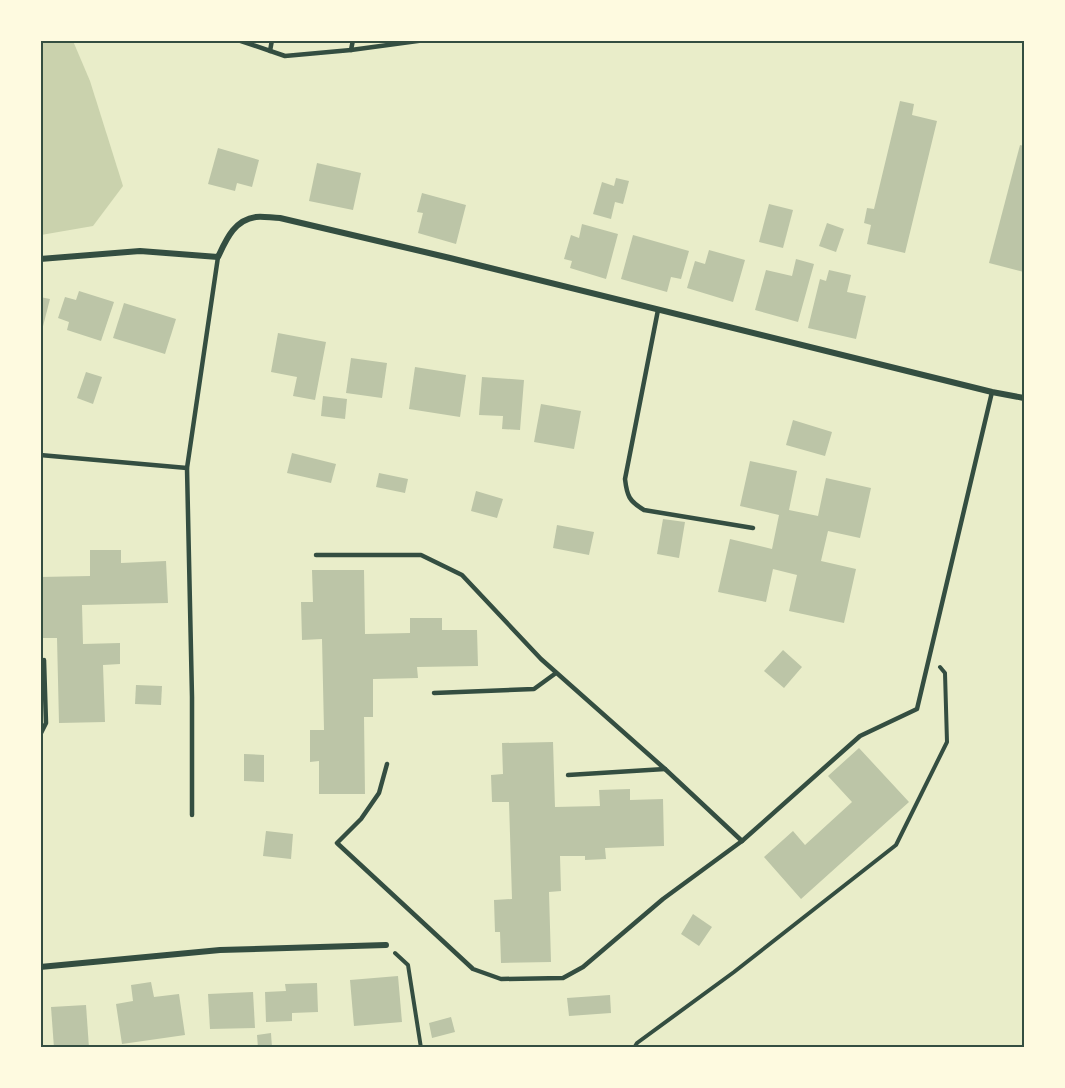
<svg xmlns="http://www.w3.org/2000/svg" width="1065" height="1088" viewBox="0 0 1065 1088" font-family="Roboto,sans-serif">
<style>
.green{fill:#cad2ad}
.building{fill:#bcc5a7}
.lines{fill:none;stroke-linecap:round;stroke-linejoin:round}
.path{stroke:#344e41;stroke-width:4}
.service{stroke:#344e41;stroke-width:4.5}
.minor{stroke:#344e41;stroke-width:6}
.neatline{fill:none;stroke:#344e41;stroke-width:2}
</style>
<rect width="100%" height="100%" fill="#e9edc9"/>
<path class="green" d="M41,40l32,1 17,40 33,105 -30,40 -52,9z"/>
<g class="building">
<path d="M900,101l14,3 -2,11 25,6 -32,132 -38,-9 4,-19 -7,-2 3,-15 7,1z"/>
<path d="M1020,145l4,1v126l-35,-9z"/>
<path d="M218,148l41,12 -7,27 -15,-4 -2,8 -27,-7z"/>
<path d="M317,163l44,10 -8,37 -44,-9z"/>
<path d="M616,178l13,3 -6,23 -8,-2 -4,17 -18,-5 9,-32 12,4z"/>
<path d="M422,193l44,12 -10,39 -38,-11 5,-20 -6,-1z"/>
<path d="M769,204l24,6 -10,38 -24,-6z"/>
<path d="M827,223l17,6 -8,23 -17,-6z"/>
<path d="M582,224l36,10 -12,45 -36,-11 2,-7 -8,-2 7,-24 8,3z"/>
<path d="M633,235l56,16 -8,28 -10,-2 -4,15 -46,-13z"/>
<path d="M709,250l36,10 -12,42 -46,-14 8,-27 10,3z"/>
<path d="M796,259l18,5 -16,58 -43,-12 11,-40 26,6z"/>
<path d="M829,270l22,5 -4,17 19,4 -10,43 -48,-11 12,-49 6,2z"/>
<path d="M79,291l35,11 -13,39 -34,-11 2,-8 -11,-4 7,-21 11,3z"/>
<path d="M40,297l10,2 -9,35h-1z"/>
<path d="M124,303l52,16 -11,35 -52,-16z"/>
<path d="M278,333l48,9 -11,58 -22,-4 4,-19 -26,-5z"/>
<path d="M351,358l36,5 -5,35 -36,-5z"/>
<path d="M415,367l51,8 -6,42 -51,-8z"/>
<path d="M86,372l16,5 -9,27 -16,-6z"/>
<path d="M482,377l42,3 -4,50 -18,-1 1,-13 -24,-1z"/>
<path d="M323,396l24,3 -2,20 -24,-3z"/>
<path d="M541,404l40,7 -7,38 -40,-7z"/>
<path d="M793,420l39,12 -7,24 -39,-11z"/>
<path d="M292,453l44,11 -5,19 -44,-10z"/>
<path d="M750,461l47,10 -8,39 29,6 8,-38 45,10 -11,50 -32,-7 -7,30 35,8 -12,54 -55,-12 8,-36 -24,-6 -7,33 -48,-10 12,-53 42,10 7,-34 -39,-9z"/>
<path d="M379,473l29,6 -3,14 -29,-6z"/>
<path d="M476,491l27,8 -6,19 -26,-7z"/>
<path d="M663,519l22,3 -6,36 -22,-4z"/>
<path d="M557,525l37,7 -5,23 -36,-7z"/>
<path d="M90,550h31v13l45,-2 2,42 -86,2 1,39 37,-1v21l-17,1 2,57 -46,1 -2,-85h-17v-61l50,-1z"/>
<path d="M312,570h52l1,64 45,-1v-15h32v12h35l1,36 -61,1 1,11 -45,1v38h-9l1,77h-46v-33l-9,1v-32h14l-2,-91 -20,1 -1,-38h12z"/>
<path d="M783,650l19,17 -18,21 -20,-17z"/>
<path d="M136,685l26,1 -1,19 -26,-1z"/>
<path d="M553,742l2,65 45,-1 -1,-16 31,-1v11l33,-1 1,47 -59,2 1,11 -21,1v-4h-25l1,35 -12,1 2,70 -50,1 -1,-31h-5l-1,-32 18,-1 -3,-97h-17l-1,-27 12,-1 -1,-31z"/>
<path d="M859,748l50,54 -108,97 -37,-42 29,-26 12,14 47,-43 -24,-26z"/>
<path d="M244,754l20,1v27l-20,-1z"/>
<path d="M266,831l27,3 -2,25 -28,-3z"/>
<path d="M693,914l19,13 -13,19 -18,-12z"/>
<path d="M398,976l4,46 -48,4 -4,-46z"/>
<path d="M151,982l3,15 25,-3 6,41 -63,9 -6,-40 17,-3 -2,-16z"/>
<path d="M317,983l1,29 -26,1v8l-26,1 -1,-30 21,-1 -1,-7z"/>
<path d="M253,992l2,36 -45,1 -2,-35z"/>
<path d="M610,995l1,18 -42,3 -2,-18z"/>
<path d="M86,1005l3,43h-35l-3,-41z"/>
<path d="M451,1017l4,15 -23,6 -3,-15z"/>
<path d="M271,1033l1,15h-14l-1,-13z"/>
</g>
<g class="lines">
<g class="path">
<path d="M395,953l13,12 13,83"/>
<path d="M634,1048l3,-5 97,-71 162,-127 51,-103 -2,-69 -5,-6"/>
</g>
<g class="service">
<path d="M238,40l47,16 66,-6 74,-10"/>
<path d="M351,50l2,-10"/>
<path d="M270,51l2,-11"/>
<path d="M658,310l-33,169c2,17 4,22 19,31l109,18"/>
<path d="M40,455l147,13"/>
<path d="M316,555h105l41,20 79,84 124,110 77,72"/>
<path d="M434,693l100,-4 22,-16"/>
<path d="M40,735l6,-12 -2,-63"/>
<path d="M387,764l-8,29 -18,26 -24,24 136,126 28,10 62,-1 20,-11 80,-68 79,-58 118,-105 57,-27 75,-317"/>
<path d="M568,775l97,-6"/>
<path d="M192,815v-118l-5,-229 31,-211"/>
</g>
<g class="minor">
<path d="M40,259l100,-8 78,6c8,-17 16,-37 38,-40 7,-1 16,1 24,1l170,40 542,134 32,6"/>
<path d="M40,967l180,-17 166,-5"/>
</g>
</g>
<rect width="1065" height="1088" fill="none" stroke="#fefae0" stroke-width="84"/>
<rect x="42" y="42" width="981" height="1004" class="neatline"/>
</svg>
